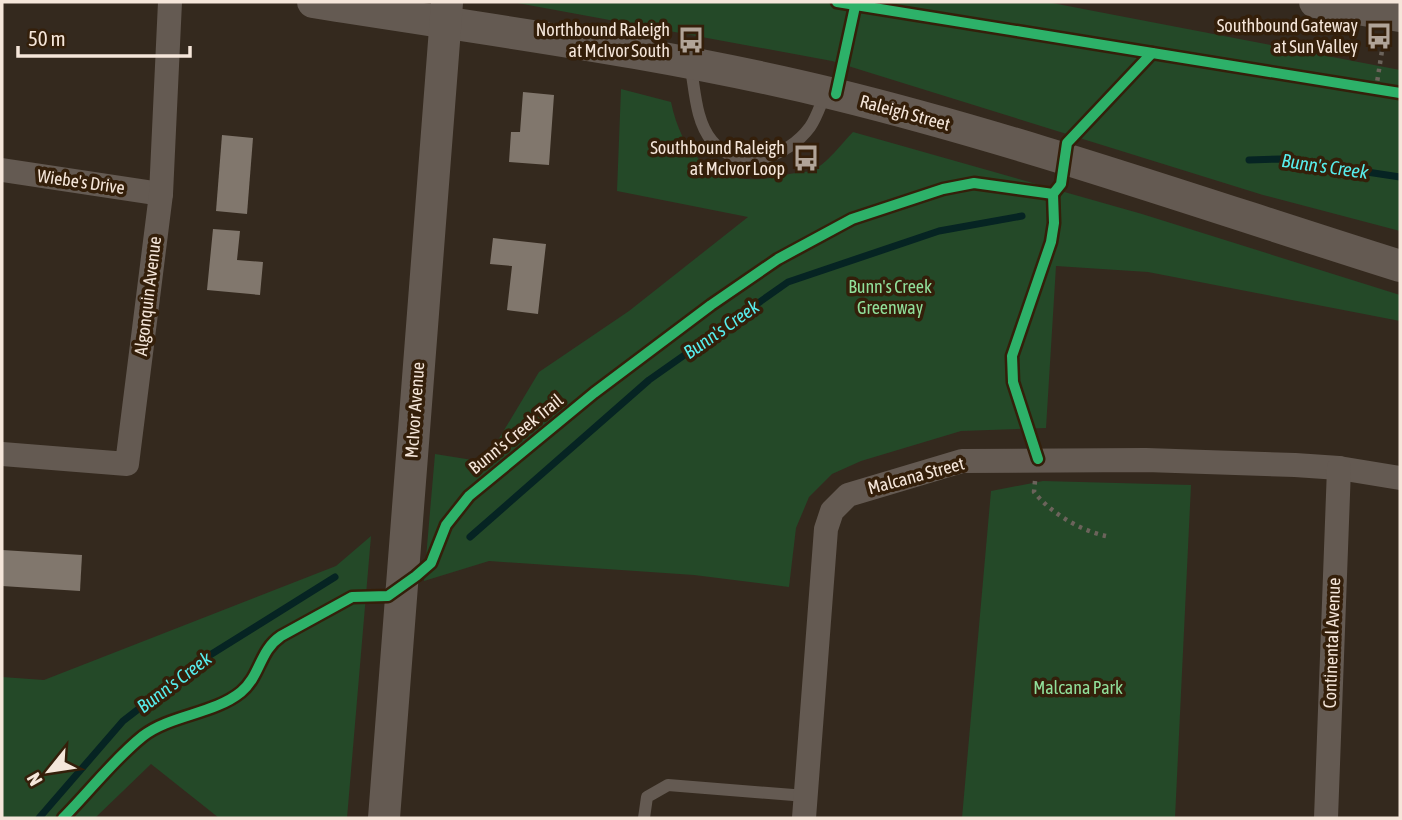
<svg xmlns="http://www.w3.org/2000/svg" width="1402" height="820" viewBox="0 0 1402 820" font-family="'Asap Condensed',sans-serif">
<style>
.green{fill:#244928}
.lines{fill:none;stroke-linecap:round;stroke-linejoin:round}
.stream{stroke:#062423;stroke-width:7}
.building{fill:#81776d}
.path{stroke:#6b635b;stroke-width:4.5;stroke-dasharray:3.5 5;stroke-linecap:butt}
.service{stroke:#645a52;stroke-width:12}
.minor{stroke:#645a52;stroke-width:24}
.tertiary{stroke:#645a52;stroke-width:32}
.cycleway-casing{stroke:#341f0a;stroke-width:15}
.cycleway{stroke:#2db169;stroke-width:10}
.labels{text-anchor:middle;stroke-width:7;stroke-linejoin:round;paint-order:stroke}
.poi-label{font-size:18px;fill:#f5e6da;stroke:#341f0a;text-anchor:end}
.street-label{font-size:18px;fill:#f5e6da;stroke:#341f0a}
.park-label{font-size:18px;fill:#91e09b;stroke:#341f0a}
.water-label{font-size:19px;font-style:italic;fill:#57eded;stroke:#341f0a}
</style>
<rect width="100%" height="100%" fill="#34291e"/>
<g class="green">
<path d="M512,2h535l353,68v161l-137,-36 -431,-134z"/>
<path d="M621,89l50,13c13,63 52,88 115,73 8,-3 19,-2 27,-5 14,-6 29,-27 40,-38l289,82 258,81v26l-252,-49 -92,-6 -10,162 -85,3 -100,30 -29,13 -23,23 -13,31 -7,59 -95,-12 -205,-14 -65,20 11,-127 50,8 54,-90 90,-61 119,-94 -131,-26z"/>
<path d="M1043,481l148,4 -16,333h-213l29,-327z"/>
<path d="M371,536l-24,282h-128l-68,-54 -56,54h-93v-141l42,3 292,-114z"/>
</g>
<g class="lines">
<g class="stream">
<path d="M1249,160l32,-1 119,18"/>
<path d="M470,537l179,-157 139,-98 151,-51 83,-15"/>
<path d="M39,818l84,-97 79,-61 133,-83"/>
</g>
</g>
<g class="building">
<path d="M523,92l31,3 -5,70 -40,-3 2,-30h9z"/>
<path d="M222,135l31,3 -6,76 -31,-3z"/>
<path d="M213,229l27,2 -3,29 26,2 -3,33 -53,-5z"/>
<path d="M493,238l53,6 -8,70 -31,-4 5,-44 -22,-2z"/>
<path d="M2,550l80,5 -2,36 -78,-5z"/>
</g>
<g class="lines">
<g class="path">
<path d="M1376,89l8,-51"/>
<path d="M1035,481l-1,11c17,21 45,38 72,44"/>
</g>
<g class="service">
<path d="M690,63c5,25 5,58 22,78 28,33 76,16 98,-14 7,-10 11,-24 16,-35"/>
<path d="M644,818l3,-21 21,-12 138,11"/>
</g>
<g class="minor">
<path d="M2,170l159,24"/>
<path d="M2,454l125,10 34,-270 9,-192"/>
<path d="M804,818l22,-289 6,-18 16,-16 114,-34 184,-1 149,5 44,3 61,10"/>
<path d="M1326,818l13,-350"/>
</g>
<g class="tertiary">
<path d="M313,2c174,28 350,50 521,92 191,47 378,113 566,172"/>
<path d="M1315,2l85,14"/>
<path d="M384,818l63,-815"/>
</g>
<g class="cycleway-casing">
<g id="cycleway">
<path d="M837,2l563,91"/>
<path d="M836,94l20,-92"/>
<path d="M1038,459l-25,-77 -1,-26 39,-114 3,-19 -1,-29"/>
<path d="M63,818c26,-26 51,-59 80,-82 27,-21 71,-22 98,-44 20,-17 18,-41 40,-56l71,-39 36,-1 28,-20 15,-13 15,-38 23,-29 125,-103 117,-88 67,-46 74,-40 91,-30 31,-6 79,11 8,-10 6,-41 85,-90"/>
</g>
</g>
<use href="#cycleway" class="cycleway"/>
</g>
<defs>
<g id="bus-bare" transform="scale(2.1)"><path d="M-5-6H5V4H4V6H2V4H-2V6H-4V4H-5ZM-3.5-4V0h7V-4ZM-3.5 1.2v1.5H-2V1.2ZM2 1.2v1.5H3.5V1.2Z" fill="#b1a498" stroke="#341f0a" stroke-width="2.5" paint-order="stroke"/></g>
</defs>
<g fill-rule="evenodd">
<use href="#bus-bare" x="1379" y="36"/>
<use href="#bus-bare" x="691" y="40"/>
<use href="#bus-bare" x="806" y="158"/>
</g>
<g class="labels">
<g class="poi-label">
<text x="1358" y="32">Southbound Gateway<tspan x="1358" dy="21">at Sun Valley</tspan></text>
<text x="670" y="36">Northbound Raleigh<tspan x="670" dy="21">at McIvor South</tspan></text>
<text x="785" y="154">Southbound Raleigh<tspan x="785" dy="21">at McIvor Loop</tspan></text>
</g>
<g class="street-label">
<text transform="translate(905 113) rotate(15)" y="6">Raleigh Street</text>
<text transform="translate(81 182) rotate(8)" y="6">Wiebe's Drive</text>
<text transform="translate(148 296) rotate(-83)" y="6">Algonquin Avenue</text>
<text transform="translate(415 410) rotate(-86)" y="6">McIvor Avenue</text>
<text transform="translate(516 434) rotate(-39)" y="6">Bunn's Creek Trail</text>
<text transform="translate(916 476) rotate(-15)" y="6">Malcana Street</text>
<text transform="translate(1332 643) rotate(-88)" y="6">Continental Avenue</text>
</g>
<g class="park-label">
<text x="890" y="293">Bunn's Creek<tspan x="890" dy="21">Greenway</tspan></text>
<text x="1078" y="694">Malcana Park</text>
</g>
<g class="water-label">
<text transform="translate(1325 166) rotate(8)" y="7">Bunn's Creek</text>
<text transform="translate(721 329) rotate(-35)" y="7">Bunn's Creek</text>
<text transform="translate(174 682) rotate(-37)" y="7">Bunn's Creek</text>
</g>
</g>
<rect width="1402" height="820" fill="none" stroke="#f5e6da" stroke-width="7"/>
<g transform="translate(49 771) rotate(240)" stroke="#341f0a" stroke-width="5" paint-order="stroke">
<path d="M0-5L12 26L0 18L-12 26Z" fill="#f5e6da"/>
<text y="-10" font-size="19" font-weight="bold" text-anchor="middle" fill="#f5e6da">N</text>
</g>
<path d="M18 46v10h172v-10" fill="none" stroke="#f5e6da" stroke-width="3.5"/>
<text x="28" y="46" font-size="21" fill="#f5e6da" stroke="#341f0a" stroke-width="5" paint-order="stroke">50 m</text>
</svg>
